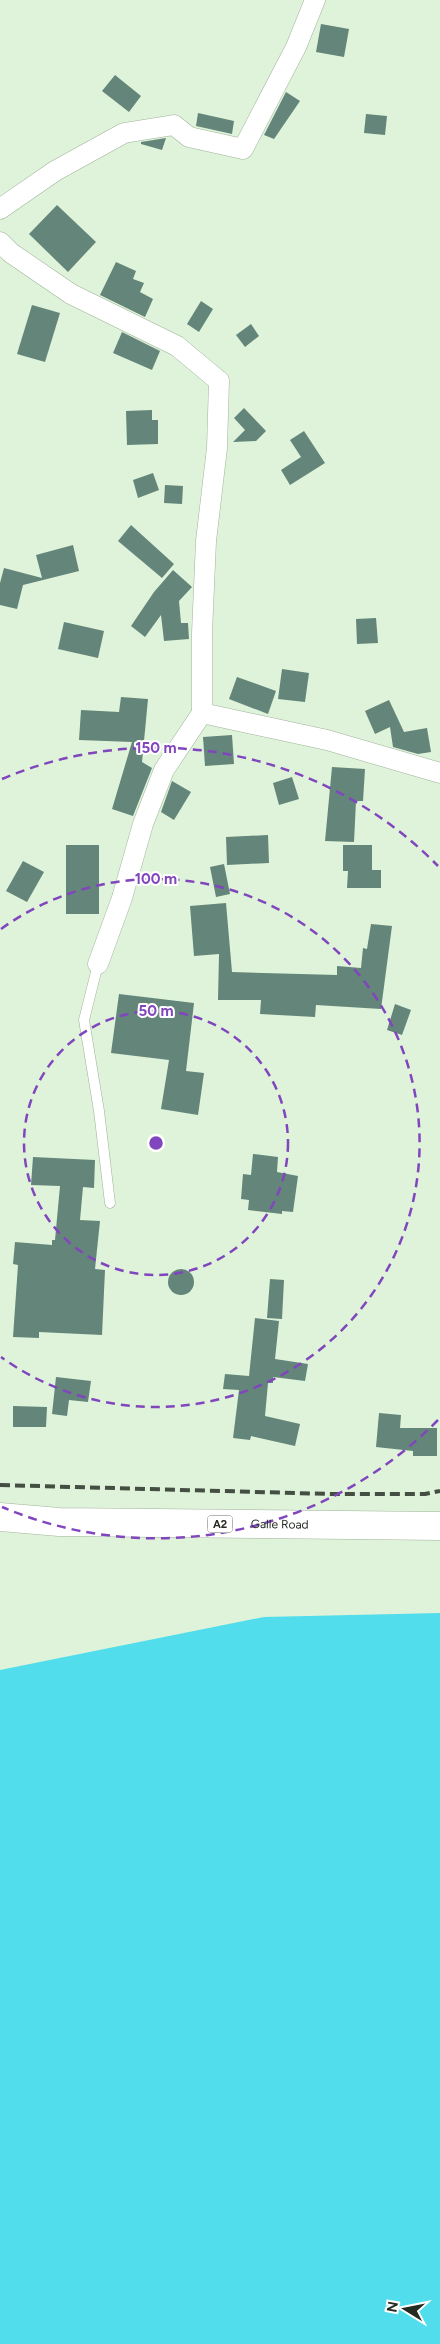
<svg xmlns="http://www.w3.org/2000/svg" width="440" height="2344" viewBox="0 0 440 2344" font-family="Figtree,sans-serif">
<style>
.water{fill:#51ddec}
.building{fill:#64857a}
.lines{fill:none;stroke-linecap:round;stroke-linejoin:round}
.service-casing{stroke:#a0b39b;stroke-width:11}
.minor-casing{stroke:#a0b39b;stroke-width:21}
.trunk-casing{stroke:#a0b39b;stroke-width:29}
.service{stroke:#fff;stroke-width:10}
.minor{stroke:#fff;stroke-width:20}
.trunk{stroke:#fff;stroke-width:28}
.rail{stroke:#444e42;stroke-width:4;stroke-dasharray:10 5;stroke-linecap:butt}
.ring{fill:none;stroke:#8146bd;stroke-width:2.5;stroke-dasharray:9 6}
.labels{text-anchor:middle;stroke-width:4;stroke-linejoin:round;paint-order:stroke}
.shield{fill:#fff;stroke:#666b64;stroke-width:1}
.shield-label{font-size:11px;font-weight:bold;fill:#242b22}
.street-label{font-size:12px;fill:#242b22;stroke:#fff}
.centre{fill:#8146bd;stroke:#fff;stroke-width:2.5}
.ring-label{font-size:15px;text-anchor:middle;font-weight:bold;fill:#8146bd;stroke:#fff;stroke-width:4;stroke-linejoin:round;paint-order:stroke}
</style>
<rect width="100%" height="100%" fill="#def3d9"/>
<path class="water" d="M440,1613v731h-440v-674l264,-53z"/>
<g class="building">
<path d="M321,24l28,5 -5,28 -28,-5z"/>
<path d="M115,75l26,21 -12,16 -27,-21z"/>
<path d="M286,92l14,9 -26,38 -10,-4z"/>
<path d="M198,113l36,8 -2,13 -36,-8z"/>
<path d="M366,114l21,2 -2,19 -21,-2z"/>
<path d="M166,138l-4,12 -21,-6v-2z"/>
<path d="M57,205l39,37 -28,30 -39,-38z"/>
<path d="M116,262l20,9 -3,8 11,4 -4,9 13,7 -8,18 -45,-22z"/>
<path d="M201,301l12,8 -14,23 -12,-8z"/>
<path d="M32,305l28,8 -15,49 -28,-8z"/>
<path d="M251,324l8,12 -14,11 -9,-12z"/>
<path d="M122,332l38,19 -8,19 -39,-17z"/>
<path d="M244,408l22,23 -10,10 -23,1 12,-12 -11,-12z"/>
<path d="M152,410v10h6v24l-31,1 -1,-34z"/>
<path d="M304,431l21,32 -35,22 -9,-15 20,-13 -11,-17z"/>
<path d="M153,473l6,17 -21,8 -5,-18z"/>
<path d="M165,485l18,1 -1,18 -18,-1z"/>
<path d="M131,525l43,39 -12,14 -44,-37z"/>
<path d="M73,545l6,26 -56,14 -6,24 -17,-4v-22l4,-15 38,10 -6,-23z"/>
<path d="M173,570l19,17 -13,14 2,22h7l1,16 -25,2 -3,-26 -16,22 -14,-11 23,-34z"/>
<path d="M376,618l2,25 -21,1 -1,-25z"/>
<path d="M64,622l40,9 -6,27 -40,-9z"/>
<path d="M282,669l27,4 -4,29 -27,-3z"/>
<path d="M237,677l39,14 -8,23 -39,-15z"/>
<path d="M121,697l27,2 -6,63 10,6 -19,48 -21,-7 20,-67 -53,-2 2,-30 38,2z"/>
<path d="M389,700l15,32 23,-4 4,24 -13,2 -25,-7 -3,-20 -15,7 -10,-23z"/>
<path d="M232,735l2,29 -29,2 -2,-29z"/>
<path d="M332,767l33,2 -2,32h-7l-2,41 -29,-1z"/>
<path d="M292,777l7,22 -20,6 -6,-22z"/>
<path d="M172,781l19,11 -17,28 -13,-8z"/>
<path d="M268,835l1,28 -42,2 -1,-28z"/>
<rect x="66" y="845" width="33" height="69"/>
<path d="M343,845h29v25h9v18h-34l1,-17h-5z"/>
<path d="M23,861l21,11 -17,30 -21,-11z"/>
<path d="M224,864l6,30 -14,3 -6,-30z"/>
<path d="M226,903l6,69 105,3v-9l24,2 2,-20 4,1 4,-25 21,2 -11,83 -65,-4 -1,12 -55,-3 1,-14h-43l1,-46 -25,2 -4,-50z"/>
<path d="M119,994l75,9 -8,68 18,2 -6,42 -37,-6 8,-49 -58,-7z"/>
<path d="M395,1004l16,6 -9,25 -15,-5z"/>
<path d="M253,1154l25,3 -1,15 21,4 -5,36 -11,-1v3l-34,-4 1,-10 -8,-1 2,-25 8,1z"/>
<path d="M33,1157l62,3 -1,28 -11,-1 -3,33 20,1 -5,48 10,1 -3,65 -63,-3v6l-26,-1 5,-72 -5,-1 2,-22 37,3v-5h3l5,-54 -29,-1z"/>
<circle cx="181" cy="1282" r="13"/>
<path d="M270,1279l14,1 -2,39 -15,-1z"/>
<path d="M255,1318l24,3 -4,38 33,5 -3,17 -32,-4v6h-5l-3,33 35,8 -5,22 -44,-10 -1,4 -17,-2 6,-48 -16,-1 2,-15 24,2z"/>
<path d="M56,1377l35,4 -3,21 -19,-2 -2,16 -15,-2z"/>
<path d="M13,1406l34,1 -1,20h-33z"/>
<path d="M379,1413l22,2 -1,13h37v28h-24v-5l-37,-4z"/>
</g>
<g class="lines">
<g class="service-casing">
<path id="service" d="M98,964l-14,56 15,91 11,92"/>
</g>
<g class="minor-casing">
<g id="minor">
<path d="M0,209l55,-38 69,-38 50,-8 15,12 54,12 53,-102 19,-47"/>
<path d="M0,242l11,11 60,41 106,52 42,35 -2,67 -11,93 -4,92v80l125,27 113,33"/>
<path d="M98,964l24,-66 21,-74 21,-54 38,-57"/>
</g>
</g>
<g class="trunk-casing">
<g id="trunk">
<path id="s1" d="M0,1517l59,5 381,4"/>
</g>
</g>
<use href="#service" class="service"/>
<use href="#minor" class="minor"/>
<use href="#trunk" class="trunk"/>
<path class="rail" d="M0,1485l332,9h93l15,-3"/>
</g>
<g class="ring">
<circle cx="156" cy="1143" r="132"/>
<path d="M1 929A264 264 0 1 1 1 1357"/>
<path d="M438 1420A395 395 0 0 1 2 1507M2 779A395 395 0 0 1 438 866"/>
</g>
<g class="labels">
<rect class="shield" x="207.5" y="1515.5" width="25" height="17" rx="4"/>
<g class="shield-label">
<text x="220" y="1528">A2</text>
</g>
<g class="street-label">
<text dy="4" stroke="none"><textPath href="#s1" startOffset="280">Galle Road</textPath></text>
</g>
</g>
<circle cx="156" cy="1143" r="8" class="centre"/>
<g class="ring-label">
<text x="156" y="753">150 m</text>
<text x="156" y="884">100 m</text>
<text x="156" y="1016">50 m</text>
</g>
<g transform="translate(405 2309) rotate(280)" stroke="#ffffff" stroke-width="4" paint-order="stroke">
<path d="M0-4L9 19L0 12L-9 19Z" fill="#242b22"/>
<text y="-8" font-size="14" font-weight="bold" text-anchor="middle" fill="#242b22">N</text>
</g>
</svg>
